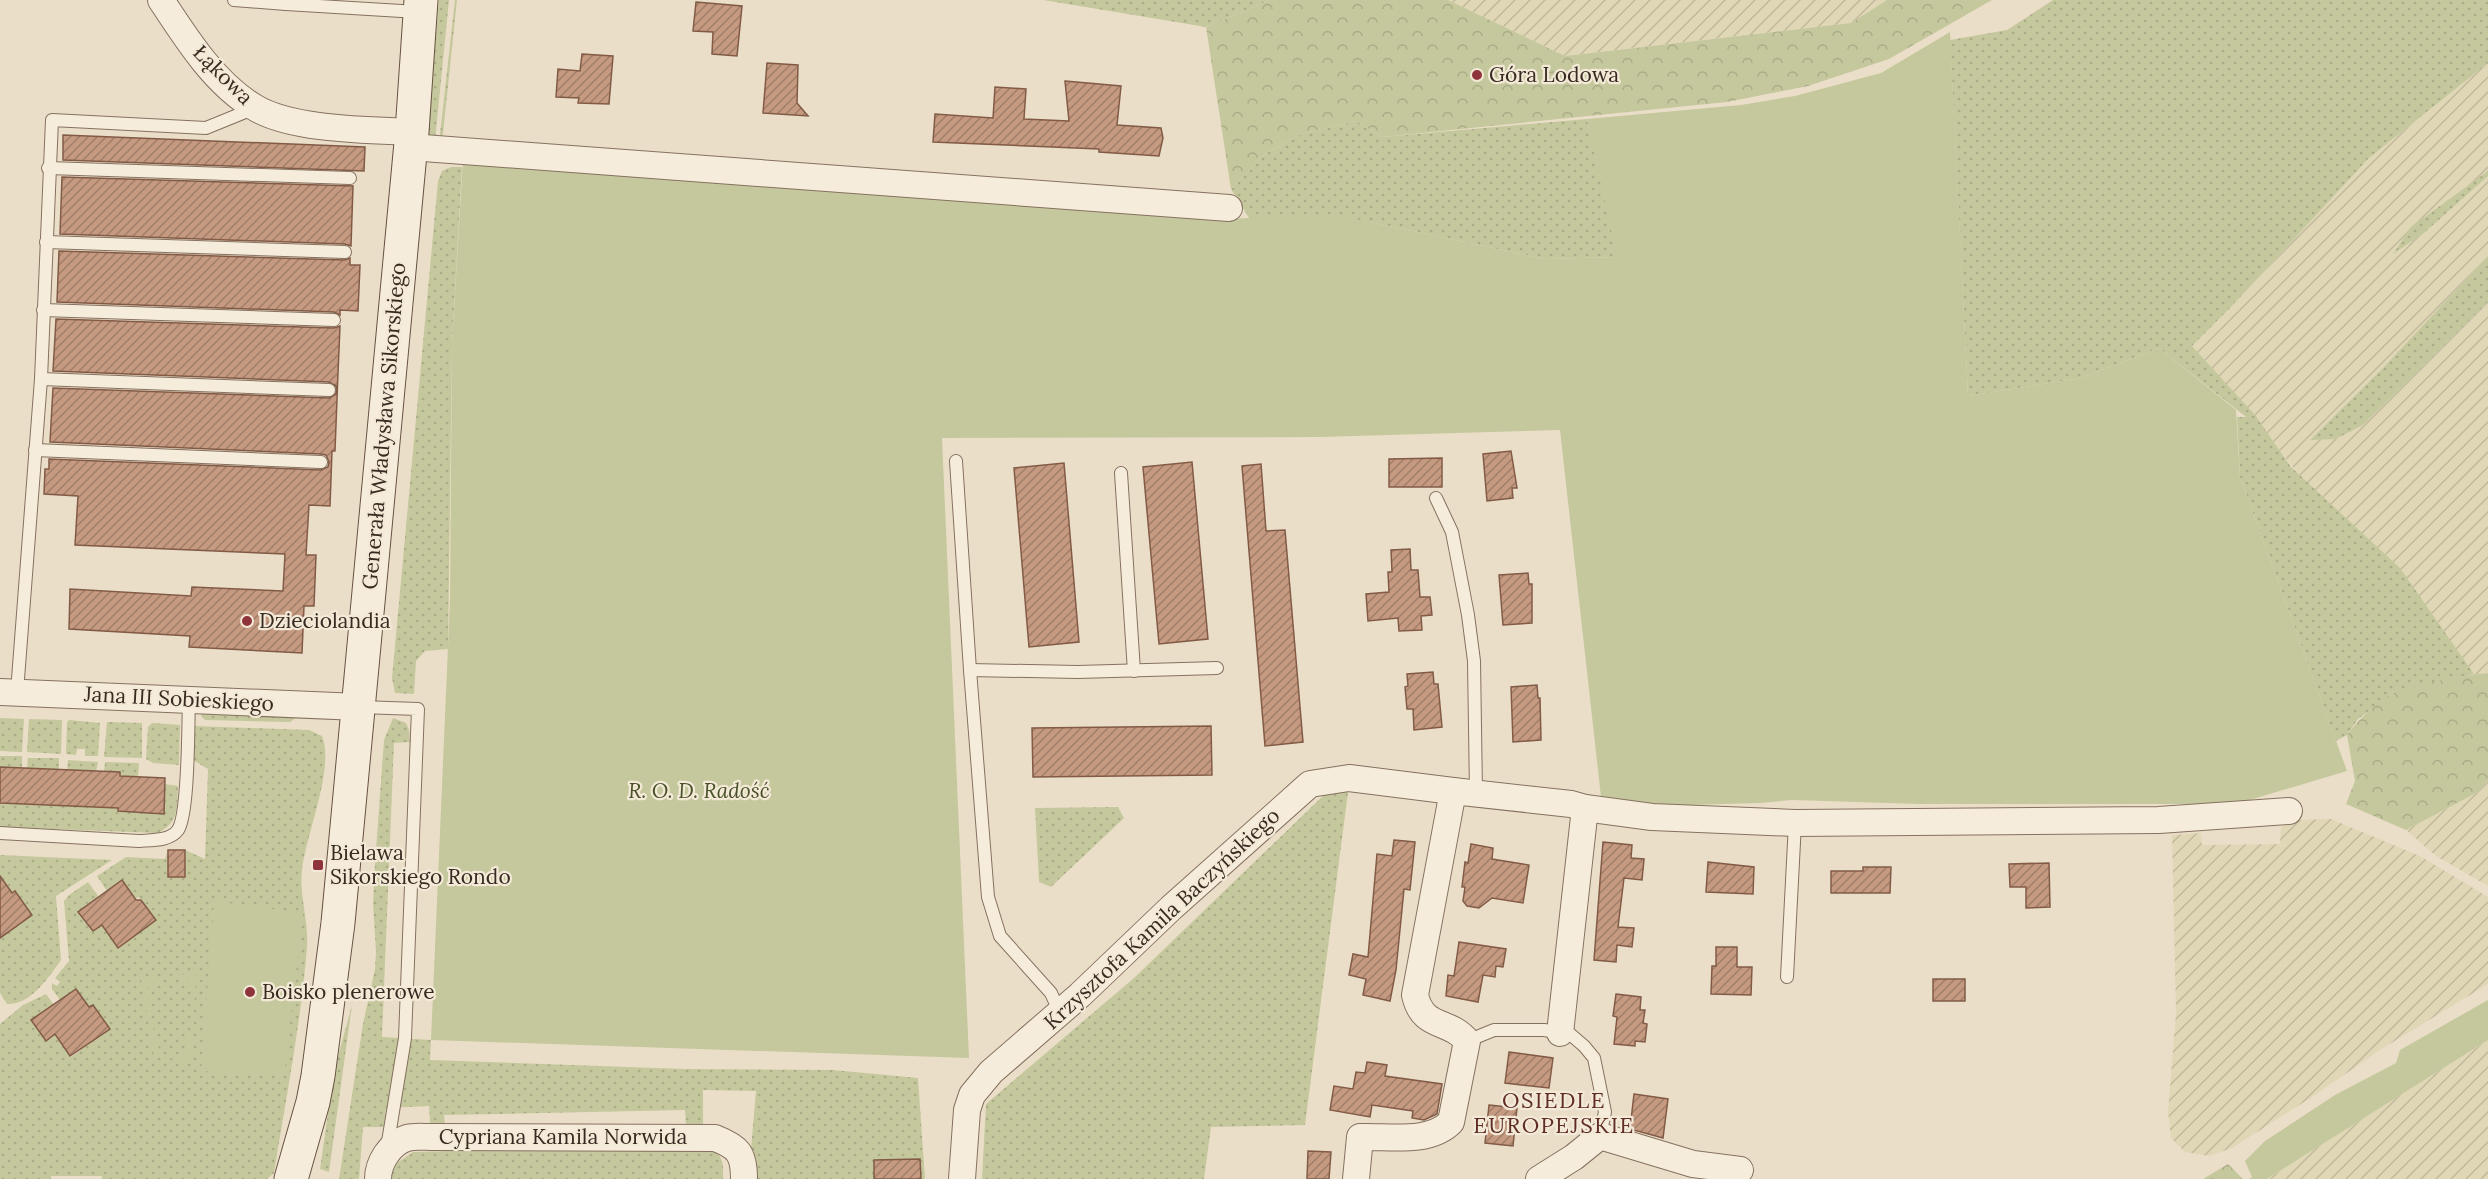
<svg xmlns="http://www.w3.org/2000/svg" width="2488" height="1179" viewBox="0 0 2488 1179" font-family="Lora,serif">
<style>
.farmland{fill:url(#farmland-furrows)}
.grass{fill:url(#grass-dots)}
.forest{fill:url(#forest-crowns)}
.garden{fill:#c5c89d}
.building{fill:url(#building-hatch);stroke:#825b47;stroke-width:1.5}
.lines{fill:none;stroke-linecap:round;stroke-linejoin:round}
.lane-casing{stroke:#85715f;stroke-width:14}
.street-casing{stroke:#85715f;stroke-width:28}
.secondary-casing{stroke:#675242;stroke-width:35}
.lane{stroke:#f6ecdb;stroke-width:12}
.street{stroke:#f6ecdb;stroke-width:26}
.secondary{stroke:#f6ecdb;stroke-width:33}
.poi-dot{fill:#8f343a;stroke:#f3e9d7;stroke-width:2}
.labels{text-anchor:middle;stroke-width:4.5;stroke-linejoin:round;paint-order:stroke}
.street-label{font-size:21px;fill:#372a21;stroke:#f3e9d7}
.poi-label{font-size:21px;fill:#372a21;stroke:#f3e9d7;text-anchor:start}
.park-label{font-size:21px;font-style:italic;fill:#495129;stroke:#f3e9d7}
.neighbourhood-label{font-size:22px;letter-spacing:1.5px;fill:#602d24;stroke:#f3e9d7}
</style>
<defs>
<pattern id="farmland-furrows" width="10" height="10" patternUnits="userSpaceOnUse" patternTransform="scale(1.5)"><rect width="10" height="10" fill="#e0d7b6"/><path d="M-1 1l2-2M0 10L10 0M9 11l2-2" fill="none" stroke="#c1b99c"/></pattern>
<pattern id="grass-dots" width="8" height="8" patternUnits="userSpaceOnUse" patternTransform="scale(1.5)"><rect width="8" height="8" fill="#c5c89d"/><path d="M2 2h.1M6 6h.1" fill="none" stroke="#aaac87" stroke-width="1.8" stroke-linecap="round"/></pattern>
<pattern id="forest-crowns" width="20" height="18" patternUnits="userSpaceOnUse" patternTransform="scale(1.5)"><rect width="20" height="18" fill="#c5c89d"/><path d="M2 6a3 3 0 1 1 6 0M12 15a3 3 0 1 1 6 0" fill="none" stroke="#aaac87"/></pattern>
<pattern id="building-hatch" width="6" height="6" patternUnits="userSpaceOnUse" patternTransform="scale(1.5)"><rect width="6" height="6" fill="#c59a81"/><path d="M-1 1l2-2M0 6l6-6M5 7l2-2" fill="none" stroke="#a17e69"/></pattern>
</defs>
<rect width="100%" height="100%" fill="#ebdec8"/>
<g class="farmland">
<path d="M1448,0h439l-36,23 -286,33z"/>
<path d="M2488,63v193l-107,114 -70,69h25l27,-14 125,-123v371l-21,3 -275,-330 40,-40 137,-148z"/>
<path d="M2488,780v106l-52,-30 -30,-26 72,-38z"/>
<path d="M2331,819l89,37 68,41v87l-108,66 -65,45 -83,53 -23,8 -24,-4 -14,-14 -3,-26 8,-99 -4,-178 29,-2 1,12 78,-1 1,-17 11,-7z"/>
<path d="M2488,1040v139h-221z"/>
</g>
<g class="grass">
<path d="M439,0h10l-14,141 -9,-5z"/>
<path d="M455,0h2l-15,143h-3z"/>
<path d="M1043,0h227l-64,27z"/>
<path d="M2053,0h435v63l-119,95 -137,148 -40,40 63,69 36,52 109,101 74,106 -81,19 -35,26 -11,16 -11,6 -96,-264 -3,-60h9l-87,-69 -78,30 -113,18 -18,-356 57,-10z"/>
<path d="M1587,119l31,138 -73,2 -175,-37 -121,-4 -18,-29 34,-35 36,-20 55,-13 26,16z"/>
<path d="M451,167h11l-10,177 -4,305 -23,2 -9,10 -2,33 -19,-1 -3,-15 46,-497 4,-10z"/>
<path d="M2488,171v5l-64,57 -31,21 18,-27z"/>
<path d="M2488,256v46l-125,123 -27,14 -26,1 71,-70z"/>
<path d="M201,713l101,1 -12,8 -85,-2 -3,-3z"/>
<path d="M0,718l24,1 -2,33 -22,-1z"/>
<path d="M393,718l13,5 3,7 1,12 -16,1 -12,294 49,3 -1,20 255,9 148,1 85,8 7,101h-169l-5,-30 5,-58 -53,-1v47l-16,1 -2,-28 -241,5 2,22h-15l-2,-31 -43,2 -2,19h-21l-4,52h-20l24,-155 12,-55 1,-17 -3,-49 2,-39 9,-124z"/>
<path d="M29,719l33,1 -1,34 -34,-2z"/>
<path d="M69,720l31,3 -2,33h-13v-7h-8l-1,6 -10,-1 1,-32z"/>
<path d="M107,722l35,1v35l-38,-1z"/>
<path d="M152,723l28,2 -1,40 -26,-2 -7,-4 2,-32z"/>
<path d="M194,726l115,4 13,6c13,32 -16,98 -20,134 -3,26 7,51 5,77 -6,76 -21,151 -33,226l-7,6h-165v-3h-51v3h-51v-155l23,-19 23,-11 8,11 -22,16 13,19 10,-6 16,23 10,-7 -3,-5 15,-40 -4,2 -13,-18 -16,11 -8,-11v-6l5,3 3,-4 -5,-4 14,-17 -5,-60 5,-6 19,-13 11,15 -21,15 14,19 10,-6 16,23 10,-7 -3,-5 18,-13 3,4 10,-7 -17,-23 -4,2 -28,-8 -10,-15 29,-19 39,2 3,-9 1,27h16v-27l20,9 3,-90 -15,-9z"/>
<path d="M0,756h22v12l-22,-1z"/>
<path d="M28,758h31v12l-32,-2z"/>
<path d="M68,760l30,2 -2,10 -29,-2z"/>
<path d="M105,762l34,1 -1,14 -18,-1v-4h-16z"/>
<path d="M1351,769l-46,356 -94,2 -7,52h-222l4,-75 148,-126z"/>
<path d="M165,784l13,2c-1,21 1,38 -21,47l-157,-6v-24l118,5v3l45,3z"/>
<path d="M1118,807l6,11 -73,69 -12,-5 -4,-74z"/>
<path d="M0,855l112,5 -56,36 5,64c-12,17 -30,45 -54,44l-7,-11v-55l19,-20 3,4 10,-7 -17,-24 -3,2 -12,-17z"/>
<path d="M352,1005l-23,167 -9,-3 14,-98z"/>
<path d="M702,1144c19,10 22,13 21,35h-335l6,-14 19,-13z"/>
</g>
<g class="forest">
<path d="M1270,0h178l117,56 286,-33 36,-23h105l-103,59 -81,27 -81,16 -345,35 -26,-16 -55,13 -36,20 -34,35 -25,-162z"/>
<path d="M2488,673v107l-10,12 -72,38 -60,-26 9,-23 -8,-46c12,-16 27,-31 45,-41 15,-9 76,-19 96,-21z"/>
<path d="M2228,1164l15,15h-40z"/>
</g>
<g class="garden">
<path d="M1950,32l18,364 113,-18 78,-30 77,62 4,67 107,294 -111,33h-317l-127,-4 -32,3 -144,4 -15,-10 -41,-367 -240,7 -378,1 27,620 -538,-18 19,-440 2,-256 11,-185 760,60 114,-4 208,44 72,-2 -30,-138 154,-14 54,-9 86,-23z"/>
<path d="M214,901l89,12 -19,163 -83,-5z"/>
<path d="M196,973l-4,89 -17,-2 9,-3c0,-9 5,-20 7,-29 2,-7 2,-38 0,-45 -8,-6 -35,-6 -43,3l-1,6 8,46 4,8 -2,5 3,3h9l2,5 -17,-2 -13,-78z"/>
<path d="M2488,1000v40l-221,139h-18l3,-2 -7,-16 20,-20 70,-46 61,-32 4,-13z"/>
</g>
<g class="building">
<path d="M696,2l46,4 -5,50 -25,-2 1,-22 -20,-1z"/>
<path d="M582,54l31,2 -4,48 -31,-1 1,-5 -23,-1 2,-28 22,2z"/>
<path d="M767,63l31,2 -1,38 11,13 -45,-3z"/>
<path d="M1065,81l56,5 -4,39 44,3 2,10 -4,18 -60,-4v-3l-166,-7 2,-28 58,4 2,-31 31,2 -2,30 45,2z"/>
<path d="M63,135l302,12 -1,24 -301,-11z"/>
<path d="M62,177l291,9 -2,60 -6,-2 -285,-10z"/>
<path d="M59,251l286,9 5,-2v7h10l-2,46 -18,-1v5l-6,-3 -277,-10z"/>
<path d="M56,319l278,9 6,-2 -2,47 -3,78h-3l-2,55 -21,-1 -3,50h10l-2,51h-10l-2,47 -113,-6 1,-11 -121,-7 1,-40 121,7 1,-9 91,4 2,-37 -210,-9 3,-49 -34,-2 1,-25h4v-10l272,11 7,-3 1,-5 -3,-7 -5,-1 -271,-12 3,-54 276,10 7,-4v-8l-7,-4 -276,-11z"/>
<path d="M1511,451l6,37h-5l1,10 -26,3 -4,-47z"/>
<path d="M1442,458v29h-53v-28z"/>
<path d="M1192,462l16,177 -49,5 -16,-177z"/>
<path d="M1064,463l15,179 -50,5 -15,-179z"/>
<path d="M1261,464l5,67 19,-1 18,212 -38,4 -23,-280z"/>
<path d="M1410,549l1,21h7l2,27h10l2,18 -11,1 1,14 -23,1 -1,-13 -30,3 -2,-27 23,-2 -1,-20h4l-1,-22z"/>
<path d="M1528,573l1,11h3v39l-29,2 -4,-50z"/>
<path d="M1433,672l1,12h4l4,43 -28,3 -1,-21h-6l-2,-22 3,-1 -1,-12z"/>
<path d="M1537,685l1,13h2l1,42 -28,2 -2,-55z"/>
<path d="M1211,726l1,49 -179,2 -1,-49z"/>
<path d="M0,767l120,5v4l45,2 -1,36 -46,-3v-3l-118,-5z"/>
<path d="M1394,840l21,2 -5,48 -6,-1 -8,81 -6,31 -27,-6 3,-16 -17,-4 4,-21 15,3 9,-103 15,2z"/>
<path d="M1603,842l29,3 -1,13 13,1 -2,21 -18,-2 -6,49 16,1 -2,19 -15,-2 -1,17 -22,-2z"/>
<path d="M1471,844l22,4 -1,11 37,6 -6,38 -31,-5 -13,10 -12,-2 -4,-5 2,-14h-3l3,-25 3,1z"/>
<rect x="168" y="850" width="17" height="27"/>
<path d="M1708,862l46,5 -1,27 -47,-2z"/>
<path d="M2049,863l1,44 -24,1v-21h-16l-1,-23z"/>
<path d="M1863,867h28l-1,26h-59v-22h32z"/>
<path d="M0,876l12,17 3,-2 17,24 -32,23z"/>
<path d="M122,880l14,20h5l15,20 -38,28 -16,-23 -9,6 -15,-19z"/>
<path d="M1459,942l47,7 -3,18 -7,-1 -1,11 -12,-2 -5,27 -32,-6 2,-21 6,1z"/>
<path d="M1716,947h21v20h15l-1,28 -40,-1 1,-28h4z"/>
<rect x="1933" y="979" width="32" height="22"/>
<path d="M76,989l13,18 4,-2 17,24 -40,27 -15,-22 -9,7 -15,-21z"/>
<path d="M1616,994l25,3 -1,13h5l-2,13 4,1 -2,18 -10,-1v5l-21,-2 3,-27 -4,-1z"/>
<path d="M1509,1052l44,6 -4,30 -44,-5z"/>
<path d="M1367,1062l20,3 -2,11 57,8 -5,30 -13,6 -12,-2 1,-7 -41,-6 -2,12 -40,-7 4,-24 19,3 3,-17 9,1z"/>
<path d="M1634,1094l34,5 -5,39 -33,-9z"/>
<path d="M1489,1105l28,3 -4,38 -28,-3z"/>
<path d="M1308,1151l23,1 -2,27h-22z"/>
<path d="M920,1159l1,20h-47v-19z"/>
</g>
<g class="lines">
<g class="lane-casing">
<g id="lane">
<path d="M234,0l52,4"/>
<path d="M286,0v4l132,8"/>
<path d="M48,168l302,10"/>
<path d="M46,242l299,10"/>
<path d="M43,310l291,10"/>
<path d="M41,379l288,11"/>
<path d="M35,450l286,12"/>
<path d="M956,461l14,209"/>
<path d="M1121,473l13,198"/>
<path d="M1436,498l16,34 16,83 6,46 2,132"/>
<path d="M17,692l24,-313 11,-259 154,8 49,-20"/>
<path d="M360,707l58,2 -13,329 -18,110"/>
<path d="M0,833l139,8c13,-1 31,0 39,-11 11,-17 10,-106 11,-130"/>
<path d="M1787,977l8,-154"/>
<path d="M1060,1013l-9,-20 -51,-57 -12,-39 -18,-227 108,2 139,-4"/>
<path d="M1467,1041l27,-11h50l26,4 14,12 10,12 11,54 -5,24"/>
</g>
</g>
<g class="street-casing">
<g id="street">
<path d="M161,0c25,38 53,83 93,107 37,23 113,23 158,25"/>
<path d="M410,147l819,61"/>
<path d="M0,692l359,15"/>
<path d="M1585,808l67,9 143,6 364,-3 130,-9"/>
<path d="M378,1179c0,-16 12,-36 29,-41 7,-2 16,-1 24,-1l284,1c23,9 29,15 29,41"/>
<path d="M962,1179l5,-69 5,-15 19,-23 89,-77 91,-87 139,-124 39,-6 104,13"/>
<path d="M1356,1179l4,-42c30,-1 69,7 91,-15l16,-81c-19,-23 -44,-11 -52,-46l38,-204 118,13 14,4 -25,225"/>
<path d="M1539,1179l35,-22 26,-21 93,28 47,6"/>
</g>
</g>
<g class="secondary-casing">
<path id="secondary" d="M291,1179l22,-77 5,-26 20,-153 74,-791 9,-132"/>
</g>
<use href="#lane" class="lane"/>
<use href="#street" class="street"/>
<use href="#secondary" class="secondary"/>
</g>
<g class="poi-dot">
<circle cx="1477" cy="75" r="6"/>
<circle cx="247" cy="621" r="6"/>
<rect x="312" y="859" width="12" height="12" rx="3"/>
<circle cx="250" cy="992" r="6"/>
</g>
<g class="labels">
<g class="street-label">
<text transform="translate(223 75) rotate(45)" y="7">Łąkowa</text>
<text transform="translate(384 426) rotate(-85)" y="7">Generała Władysława Sikorskiego</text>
<text transform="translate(179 699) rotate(3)" y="7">Jana III Sobieskiego</text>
<text transform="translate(1162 919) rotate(-43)" y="7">Krzysztofa Kamila Baczyńskiego</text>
<text x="563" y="1144">Cypriana Kamila Norwida</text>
</g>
<g class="poi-label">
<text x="1489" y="82">Góra Lodowa</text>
<text x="259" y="628">Dzieciolandia</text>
<text x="330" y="860">Bielawa<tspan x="330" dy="24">Sikorskiego Rondo</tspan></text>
<text x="262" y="999">Boisko plenerowe</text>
</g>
<g class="park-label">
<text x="699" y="798">R. O. D. Radość</text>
</g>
<g class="neighbourhood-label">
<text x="1554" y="1108">OSIEDLE<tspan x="1554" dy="25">EUROPEJSKIE</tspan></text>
</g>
</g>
</svg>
